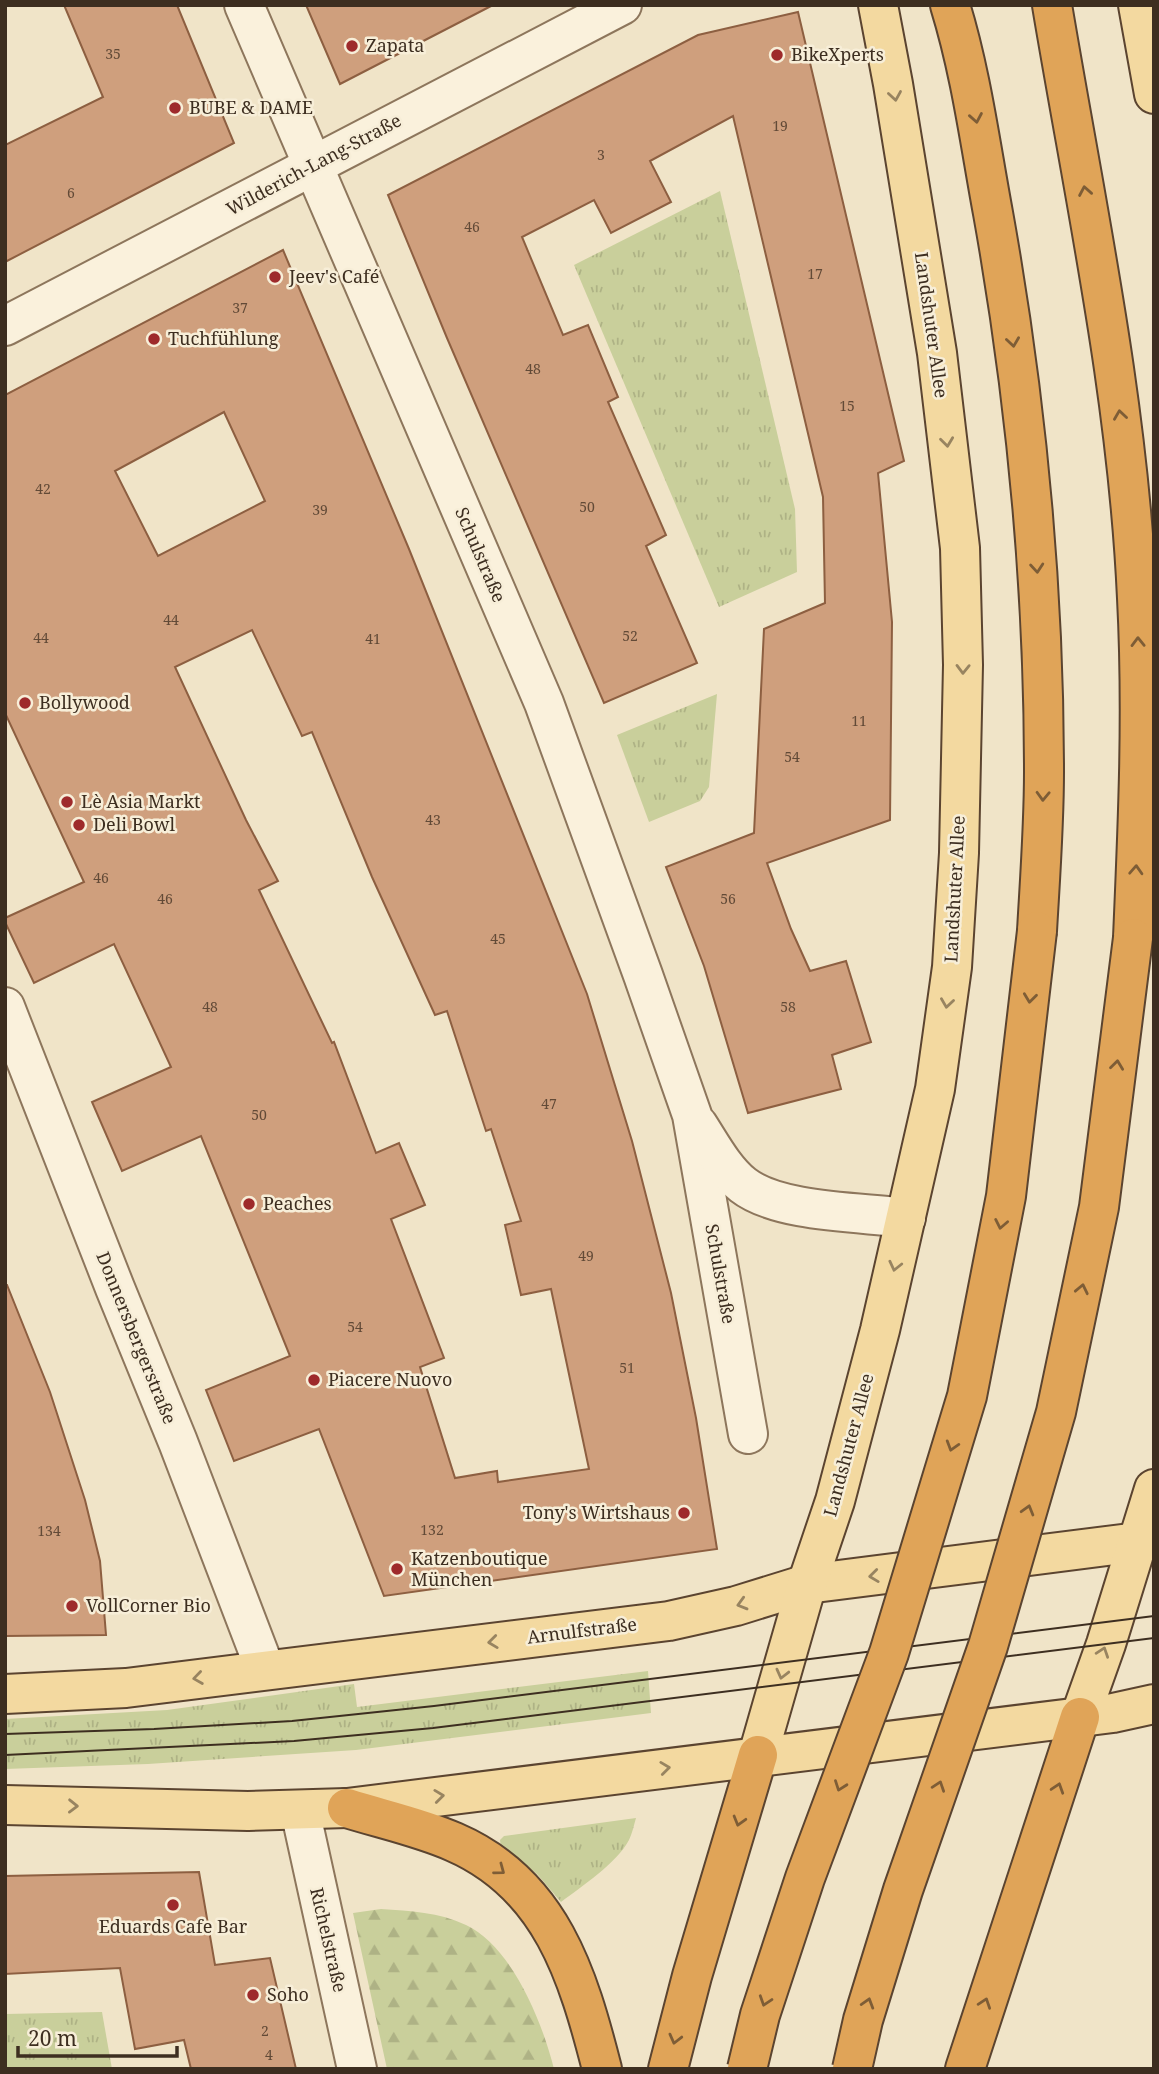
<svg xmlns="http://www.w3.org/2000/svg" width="1159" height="2074" viewBox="0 0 1159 2074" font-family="'Noto Serif',serif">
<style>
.grass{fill:url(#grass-tufts)}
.forest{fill:url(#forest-firs)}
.building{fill:#cf9f7d;stroke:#8d5f41;stroke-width:2;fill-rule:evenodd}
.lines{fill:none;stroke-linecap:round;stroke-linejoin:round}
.minor-casing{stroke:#8d765c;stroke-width:42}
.major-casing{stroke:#5b4430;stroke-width:42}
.highway-casing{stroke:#5b4430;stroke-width:42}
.minor{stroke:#faf1dc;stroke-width:38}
.major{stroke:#f3d9a0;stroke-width:38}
.highway{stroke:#e0a458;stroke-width:38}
.tram{stroke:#3d2e20;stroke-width:2}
.highway-bridge-casing{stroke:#5b4430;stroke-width:42;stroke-linecap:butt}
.highway-bridge{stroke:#e0a458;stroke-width:38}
.oneway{stroke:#988460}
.oneway2{stroke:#7e5d36}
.poi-dot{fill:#9e2a2b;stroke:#f7eed8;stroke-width:2.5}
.labels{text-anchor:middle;stroke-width:5;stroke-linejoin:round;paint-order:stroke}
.number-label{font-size:14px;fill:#624a37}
.poi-label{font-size:18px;fill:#3d2e20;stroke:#f7eed8;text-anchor:start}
.street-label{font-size:18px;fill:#3d2e20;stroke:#f7eed8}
</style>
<defs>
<pattern id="grass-tufts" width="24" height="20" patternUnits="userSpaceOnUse" patternTransform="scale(1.75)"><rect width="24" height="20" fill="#c9cf9b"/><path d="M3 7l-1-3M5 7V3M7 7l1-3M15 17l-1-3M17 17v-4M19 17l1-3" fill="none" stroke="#aeb285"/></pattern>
<pattern id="forest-firs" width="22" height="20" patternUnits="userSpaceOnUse" patternTransform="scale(1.75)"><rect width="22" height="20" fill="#c9cf9b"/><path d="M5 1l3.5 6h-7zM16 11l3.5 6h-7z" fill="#aeb285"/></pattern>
</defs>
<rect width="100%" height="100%" fill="#f0e4c8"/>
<g class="grass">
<path d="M720,191l75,318 2,63 -78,35 -145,-342z"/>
<path d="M717,694l-8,93 -9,14 -51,21 -32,-87z"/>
<path d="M648,1671l3,42 -295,37 -208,14 -143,5v-50l162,-9 187,-26 3,23z"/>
<path d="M636,1818c-2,7 -4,16 -7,22 -12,23 -48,47 -68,62l-24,-28 -36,-27 -1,-7 4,-4z"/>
<path d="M102,2012l10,57h-107v-55z"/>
</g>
<path class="forest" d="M381,1909c29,2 58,3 85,16 46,22 76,96 88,144h-167l-34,-156z"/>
<g class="building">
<path d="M64,5h113l57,138 -229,119v-117l98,-48z"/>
<path d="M306,5h187l-153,79z"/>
<path d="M798,12l106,449 -26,12 14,149 -2,198 -123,43 24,66 19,42 36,-10 25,81 -39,13 9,34 -93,24 -44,-147 -38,-99 88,-34 10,-204 61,-26 -2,-106 -90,-381 -83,45 21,41 -60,31 -17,-33 -72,37 41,98 25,-10 30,72 -10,5 58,133 -20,11 51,117 -93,40 -157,-365 -59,-143 310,-160z"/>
<path d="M283,250l126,299 178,445 45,147 39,152 25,125 21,131 -333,47 -65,-167 -85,32 -28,-71 84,-34 -89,-220 -79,35 -30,-69 79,-35 -57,-123 -80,39 -29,-61v-4l79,-36 -79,-169v-318zM224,412l41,89 -107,55 -43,-85zM252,630l50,106 10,-4 60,145 63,138 12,-4 39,120 5,-2 30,92 -16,4 16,70 30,-6 38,180 -91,13 -1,-11 -42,7 -35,-111 24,-9 -53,-139 34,-14 -26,-62 -23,10 -42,-111 -2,1 -73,-153 19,-9 -32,-61 -71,-153z"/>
<path d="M5,1285h2l43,107 35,108 15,61 6,74 -101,1z"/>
<path d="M199,1872l16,93 55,-7 26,111h-105l-7,-29 -49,9 -15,-81 -115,6v-98z"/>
</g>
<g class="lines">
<g class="minor-casing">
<g id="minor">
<path d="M244,5l300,698 99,272 49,140 56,319"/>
<path d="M5,326l617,-321"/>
<path d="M5,1007l110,281 63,154 87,227"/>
<path d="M698,1125c13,20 26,45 45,60 36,28 118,27 163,33"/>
<path d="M300,1810l57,259"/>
</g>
</g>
<g class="major-casing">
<g id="major">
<path d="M1138,5l16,89"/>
<path d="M5,1694l121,-6 543,-67 67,-15 71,-22 347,-44"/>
<path d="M1080,1717l26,-73 48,-155"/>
<path d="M758,1755l49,-171 28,-83 45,-171 55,-241 17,-122 7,-114 4,-188 -3,-117 -23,-195 -44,-269 -15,-79"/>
<path d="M5,1805l243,6 99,-3 766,-95 41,-9"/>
</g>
</g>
<g class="highway-casing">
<g id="highway">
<path d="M950,5c21,68 30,138 43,208 33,184 51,371 51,559 0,53 -4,106 -7,159"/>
<path d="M1052,5c33,197 76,393 85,593 6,114 1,226 -4,340"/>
<path d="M347,1808c35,11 73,19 107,34 97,42 124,133 148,227"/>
<path d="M668,2069l24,-93 66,-221"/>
<path d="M965,2069l115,-352"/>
</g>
</g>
<use href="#minor" class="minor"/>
<use href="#major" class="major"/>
<use href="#highway" class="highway"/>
<g class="tram">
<path d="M5,1734l149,-5 138,-8 142,-15 720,-90"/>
<path d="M5,1755l289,-14 139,-13 721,-90"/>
</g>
<g class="highway-bridge-casing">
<g id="highway-bridge">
<path d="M747,2069l13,-54 45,-137 84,-225 78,-257 39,-200 31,-265"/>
<path d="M852,2069l11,-49 40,-130 85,-244 68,-234 43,-205 34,-269"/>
</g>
</g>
<use href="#highway-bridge" class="highway-bridge"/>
</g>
<defs><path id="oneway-chevron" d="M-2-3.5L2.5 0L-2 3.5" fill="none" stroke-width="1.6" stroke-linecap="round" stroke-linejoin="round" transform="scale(1.75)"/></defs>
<g class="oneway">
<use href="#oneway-chevron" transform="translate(895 96) rotate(81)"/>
<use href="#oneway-chevron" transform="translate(947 442) rotate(83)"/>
<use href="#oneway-chevron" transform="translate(963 669) rotate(91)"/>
<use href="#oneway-chevron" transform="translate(947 1003) rotate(98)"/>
<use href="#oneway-chevron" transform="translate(895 1266) rotate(103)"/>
<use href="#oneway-chevron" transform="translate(874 1576) rotate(173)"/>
<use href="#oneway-chevron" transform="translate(742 1604) rotate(164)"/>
<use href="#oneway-chevron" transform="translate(493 1642) rotate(173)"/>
<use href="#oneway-chevron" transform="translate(1103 1652) rotate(-71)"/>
<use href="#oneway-chevron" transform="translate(782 1674) rotate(104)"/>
<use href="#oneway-chevron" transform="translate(198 1678) rotate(172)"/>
<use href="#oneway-chevron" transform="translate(665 1768) rotate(-7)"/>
<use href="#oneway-chevron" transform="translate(439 1796) rotate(-7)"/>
<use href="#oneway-chevron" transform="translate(73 1806) rotate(1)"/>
</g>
<g class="oneway2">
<use href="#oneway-chevron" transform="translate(976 118) rotate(80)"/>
<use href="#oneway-chevron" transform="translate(1085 191) rotate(-100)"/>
<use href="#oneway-chevron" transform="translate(1013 342) rotate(82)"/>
<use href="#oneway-chevron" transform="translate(1120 415) rotate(-98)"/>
<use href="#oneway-chevron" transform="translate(1037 568) rotate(85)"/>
<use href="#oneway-chevron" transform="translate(1138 642) rotate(-91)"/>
<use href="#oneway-chevron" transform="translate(1043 796) rotate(92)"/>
<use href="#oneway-chevron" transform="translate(1136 870) rotate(-87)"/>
<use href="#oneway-chevron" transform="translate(1030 998) rotate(97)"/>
<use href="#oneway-chevron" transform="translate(1117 1065) rotate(-83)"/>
<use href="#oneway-chevron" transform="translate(1001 1224) rotate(101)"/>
<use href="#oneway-chevron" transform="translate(1082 1289) rotate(-78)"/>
<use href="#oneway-chevron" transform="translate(952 1446) rotate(107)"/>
<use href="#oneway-chevron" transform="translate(1028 1510) rotate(-74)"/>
<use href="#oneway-chevron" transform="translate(840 1786) rotate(110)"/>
<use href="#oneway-chevron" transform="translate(939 1786) rotate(-71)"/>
<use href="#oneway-chevron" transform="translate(1058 1788) rotate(-72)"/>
<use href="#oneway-chevron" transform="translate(739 1821) rotate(106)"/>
<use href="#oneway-chevron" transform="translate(500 1870) rotate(37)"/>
<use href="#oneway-chevron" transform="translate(765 2001) rotate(108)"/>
<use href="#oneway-chevron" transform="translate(868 2003) rotate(-73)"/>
<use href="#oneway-chevron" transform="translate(985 2003) rotate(-71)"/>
<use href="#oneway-chevron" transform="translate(675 2039) rotate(104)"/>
</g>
<g class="poi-dot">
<circle cx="352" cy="46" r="7"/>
<circle cx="777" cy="55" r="7"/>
<circle cx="175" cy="108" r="7"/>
<circle cx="275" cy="277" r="7"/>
<circle cx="154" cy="339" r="7"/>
<circle cx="25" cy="703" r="7"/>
<circle cx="67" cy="802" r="7"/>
<circle cx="79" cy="825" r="7"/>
<circle cx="249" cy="1204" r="7"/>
<circle cx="314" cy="1380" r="7"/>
<circle cx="684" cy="1513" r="7"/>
<circle cx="397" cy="1569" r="7"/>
<circle cx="72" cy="1606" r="7"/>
<circle cx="173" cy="1905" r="7"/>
<circle cx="253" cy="1995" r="7"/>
</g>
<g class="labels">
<g class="number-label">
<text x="113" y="59">35</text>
<text x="780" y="131">19</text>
<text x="601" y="160">3</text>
<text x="71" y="198">6</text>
<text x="472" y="232">46</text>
<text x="815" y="279">17</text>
<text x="240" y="313">37</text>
<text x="533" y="374">48</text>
<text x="847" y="411">15</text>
<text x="43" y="494">42</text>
<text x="587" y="512">50</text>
<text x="320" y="515">39</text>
<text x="171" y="625">44</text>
<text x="630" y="641">52</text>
<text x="41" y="643">44</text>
<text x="373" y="644">41</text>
<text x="859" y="726">11</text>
<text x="792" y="762">54</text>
<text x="433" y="825">43</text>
<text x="101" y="883">46</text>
<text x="165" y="904">46</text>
<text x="728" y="904">56</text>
<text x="498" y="944">45</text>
<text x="210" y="1012">48</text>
<text x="788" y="1012">58</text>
<text x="549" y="1109">47</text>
<text x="259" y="1120">50</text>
<text x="586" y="1261">49</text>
<text x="355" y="1332">54</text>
<text x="627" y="1373">51</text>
<text x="432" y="1535">132</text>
<text x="49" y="1536">134</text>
<text x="265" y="2036">2</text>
<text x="269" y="2060">4</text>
</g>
<g class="poi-label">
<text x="366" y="52">Zapata</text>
<text x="791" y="61">BikeXperts</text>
<text x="189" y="114">BUBE &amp; DAME</text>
<text x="289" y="283">Jeev's Café</text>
<text x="168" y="345">Tuchfühlung</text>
<text x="39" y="709">Bollywood</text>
<text x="81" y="808">Lè Asia Markt</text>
<text x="93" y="831">Deli Bowl</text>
<text x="263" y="1210">Peaches</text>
<text x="328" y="1386">Piacere Nuovo</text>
<text x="670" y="1519" text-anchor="end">Tony's Wirtshaus</text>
<text x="411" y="1565">Katzenboutique<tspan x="411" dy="21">München</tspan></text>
<text x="86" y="1612">VollCorner Bio</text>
<text x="173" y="1933" text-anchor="middle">Eduards Cafe Bar</text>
<text x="267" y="2001">Soho</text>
</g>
<g class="street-label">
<text transform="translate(314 165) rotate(-28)" y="6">Wilderich-Lang-Straße</text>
<text transform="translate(931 325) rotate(82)" y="6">Landshuter Allee</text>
<text transform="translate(480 555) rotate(67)" y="6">Schulstraße</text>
<text transform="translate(955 889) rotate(-87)" y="6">Landshuter Allee</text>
<text transform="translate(720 1274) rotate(80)" y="6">Schulstraße</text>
<text transform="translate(136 1338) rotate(68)" y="6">Donnersbergerstraße</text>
<text transform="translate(849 1445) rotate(-75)" y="6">Landshuter Allee</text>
<text transform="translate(582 1631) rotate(-7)" y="6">Arnulfstraße</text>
<text transform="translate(328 1940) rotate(77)" y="6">Richelstraße</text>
</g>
</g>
<rect width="1159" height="2074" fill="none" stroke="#3d2e20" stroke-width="14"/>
<path d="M18 2046v10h159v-10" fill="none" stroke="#3d2e20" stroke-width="3.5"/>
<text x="28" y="2046" font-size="21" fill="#3d2e20" stroke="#f7eed8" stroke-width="5" paint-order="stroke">20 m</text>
</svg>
